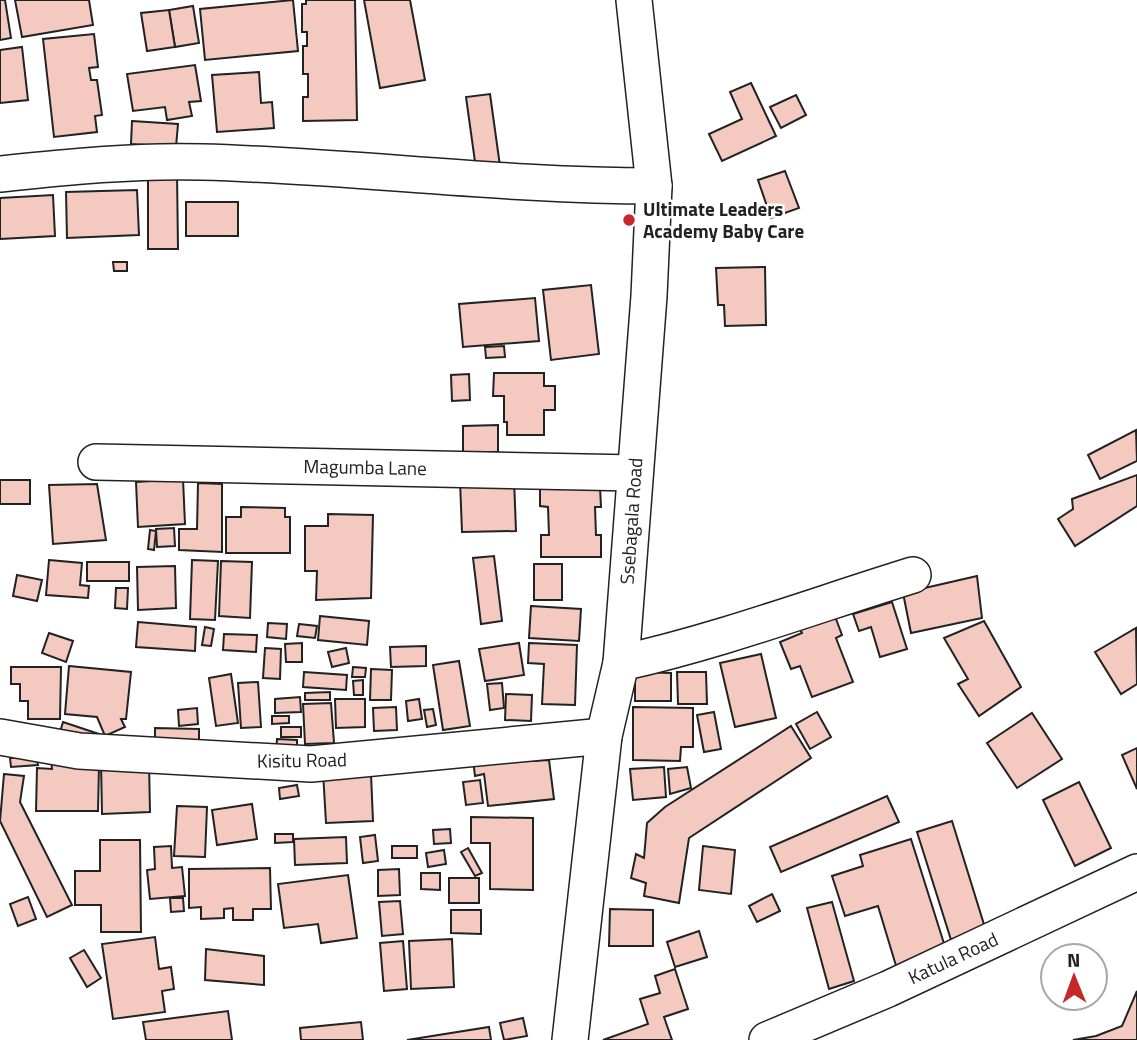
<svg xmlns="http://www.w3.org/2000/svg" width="1137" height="1040" viewBox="0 0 1137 1040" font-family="'Titillium Web',sans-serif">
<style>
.building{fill:#f3c9c0;stroke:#222;stroke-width:2}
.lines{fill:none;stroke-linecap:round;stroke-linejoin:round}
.minor-casing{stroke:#222;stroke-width:38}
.minor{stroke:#fff;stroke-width:35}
.poi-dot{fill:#c62828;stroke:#fff;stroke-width:2.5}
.labels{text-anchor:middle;stroke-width:5;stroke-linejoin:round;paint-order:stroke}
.poi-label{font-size:19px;font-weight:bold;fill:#222;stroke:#fff;text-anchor:start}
.street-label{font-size:19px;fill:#222;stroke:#fff}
</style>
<rect width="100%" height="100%" fill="#fff"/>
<g class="building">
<path d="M0,0h5l6,38 -11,2z"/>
<path d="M15,0h74l4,25 -71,12z"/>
<path d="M293,0l5,51 -93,9 -5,-51z"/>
<path d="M306,0h49l2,120 -54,1v-24h5v-23h-5v-28h4v-14h-5v-28h4z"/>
<path d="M364,0h46l15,80 -45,8z"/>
<path d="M193,6l6,37 -24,4 -6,-37z"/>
<path d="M169,10l6,37 -28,4 -6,-38z"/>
<path d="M94,34l4,33 -9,1 2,12h6l5,35 -7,1 2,16 -43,5 -11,-98z"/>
<path d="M22,47l6,53 -28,3v-53z"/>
<path d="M195,65l6,36 -12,1 3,14 -25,4 -2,-13 -32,4 -6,-37z"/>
<path d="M259,72l2,31 11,-1 2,26 -57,4 -5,-57z"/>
<path d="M751,83l25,53 -54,25 -13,-27 33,-15 -12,-27z"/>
<path d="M490,94l10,72 -24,3 -10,-72z"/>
<path d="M796,95l10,20 -25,13 -11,-21z"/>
<path d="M132,121l46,3 -2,23 -45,-3z"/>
<path d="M785,171l14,37 -28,10 -13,-38z"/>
<path d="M148,173h29l1,76h-30z"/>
<path d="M137,190l2,45 -72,3 -1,-46z"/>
<path d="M53,195l2,41 -55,3v-41z"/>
<rect x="186" y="202" width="52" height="34"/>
<path d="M113,262h14v9h-13z"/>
<path d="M765,267l1,58 -41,1 -1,-21h-6l-2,-37z"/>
<path d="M591,285l8,69 -48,6 -8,-70z"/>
<path d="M535,298l4,43 -76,6 -4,-43z"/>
<path d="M504,346l1,11 -19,1 -1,-11z"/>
<path d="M494,373h50v13h11v24h-11v25h-37v-13h-3v-26h-11z"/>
<path d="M469,374l1,26 -18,1 -1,-26z"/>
<path d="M498,425v27h-35v-26z"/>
<path d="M1136,430l1,31 -37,18 -12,-24z"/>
<path d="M1137,475v31l-62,40 -17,-27 15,-10 -1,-10z"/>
<path d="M183,479l2,45 -47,3 -2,-45z"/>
<path d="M514,479l2,52 -54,1 -2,-51z"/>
<rect x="0" y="480" width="30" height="24"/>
<path d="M198,483l24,1v68l-43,-2v-21h18z"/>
<path d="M97,484l9,56 -53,4 -4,-59z"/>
<path d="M540,486l60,1 1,20h-6l1,28h5v22h-60v-22h8l-1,-28 -8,-1z"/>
<path d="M241,507l44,1v9h5v36h-64v-36h15z"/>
<path d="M328,514l45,1 -2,83 -55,2 1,-29h-12v-45h23z"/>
<path d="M174,528l1,18 -18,1 -1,-18z"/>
<path d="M150,530l6,1 -2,19 -6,-1z"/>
<path d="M494,556l8,65 -21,3 -8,-66z"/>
<path d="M49,560l33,3 -2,22 9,1 -1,12 -42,-3z"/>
<path d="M192,560l26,1 -3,59 -25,-1z"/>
<path d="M221,561l31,1 -2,56 -31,-2z"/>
<rect x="87" y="562" width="42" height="19"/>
<rect x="534" y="564" width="28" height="36"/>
<path d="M175,566l1,42 -38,2 -1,-43z"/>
<path d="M17,575l25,5 -5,21 -24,-5z"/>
<path d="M977,576l5,42 -71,15 -8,-40z"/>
<path d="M116,588h12l-1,21 -12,-1z"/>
<path d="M892,602l15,47 -27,8 -9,-30 -12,4 -6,-17z"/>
<path d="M531,606l50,3 -2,32 -50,-3z"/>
<path d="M833,611l9,24 -6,3 17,44 -41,15 -12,-31 -9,3 -11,-27 22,-9 -4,-8z"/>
<path d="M320,616l49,5 -2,24 -49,-5z"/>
<path d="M984,621l37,66 -42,29 -21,-32 10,-5 -24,-41z"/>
<path d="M138,622l58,5 -1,24 -59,-4z"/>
<path d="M268,623l19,1 -1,15 -19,-2z"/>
<path d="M299,624l18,2 -2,12 -18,-2z"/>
<path d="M205,627l9,2 -3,17 -9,-1z"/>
<path d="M1136,628l1,56 -16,10 -26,-42z"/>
<path d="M49,633l24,8 -7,21 -24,-9z"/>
<path d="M224,634l33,1 -1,17 -33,-2z"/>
<path d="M302,643v19h-16l-1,-18z"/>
<path d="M519,643l5,32 -39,6 -6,-32z"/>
<path d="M529,643l48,2 -2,60 -33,-1 2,-40 -16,-1z"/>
<path d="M426,646v20l-35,1 -1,-20z"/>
<path d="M265,648l16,1 -1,30 -17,-1z"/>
<path d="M346,648l3,15 -17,4 -4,-15z"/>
<path d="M761,654l15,64 -41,9 -15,-64z"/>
<path d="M459,661l11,65 -27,4 -10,-65z"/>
<path d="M69,666l62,6 -5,47h-5l4,8 -20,9 -8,-19 -32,-3z"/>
<path d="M11,667h50l-1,52h-32v-18h-8v-17h-9z"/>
<path d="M353,667l13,1 -1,9h-13z"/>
<path d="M371,669l21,1 -1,30h-21z"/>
<path d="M304,672l43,3 -1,15 -43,-3z"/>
<path d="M635,672l36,1v28h-36z"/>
<path d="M677,672h29l1,32h-29z"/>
<path d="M231,674l7,49 -22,3 -7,-48z"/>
<path d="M363,680v15h-9l-1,-14z"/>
<path d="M258,682l3,45 -20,1 -3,-45z"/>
<path d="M502,683l2,25 -14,2 -3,-26z"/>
<path d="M330,692v8h-25v-7z"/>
<path d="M506,694l26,1 -1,26 -26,-1z"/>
<path d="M300,697l1,15 -26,1v-14z"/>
<path d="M335,699h30v28l-29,1z"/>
<path d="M419,699l3,20 -14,2 -2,-20z"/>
<path d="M331,703l3,40 -29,1 -2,-40z"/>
<path d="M396,707l1,23 -23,1 -1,-23z"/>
<path d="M633,707l60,1v39h-12l-1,14 -47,-1z"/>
<path d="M197,708l1,16 -19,2 -1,-16z"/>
<path d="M433,709l3,16 -9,2 -3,-17z"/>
<path d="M714,712l7,37 -17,3 -7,-37z"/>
<path d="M817,712l14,25 -21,12 -14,-25z"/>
<path d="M1032,713l30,46 -45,29 -30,-45z"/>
<path d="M272,716h17v7l-17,1z"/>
<path d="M63,722l42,14 -45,-4z"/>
<path d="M791,726l20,32 -122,80 -10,65 -35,-7 2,-13 -15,-5 5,-24 8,4 3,-35 18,-16z"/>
<rect x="281" y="727" width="20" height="10"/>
<path d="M155,728l44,1v21h-44z"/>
<path d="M277,739l20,1v11h-21z"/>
<path d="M531,744l2,17 16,-1 5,39 -66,7 -4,-32 -9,2 -3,-25z"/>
<path d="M1137,748v41l-15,-34z"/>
<path d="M36,756l2,9 -27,2 -1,-9z"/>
<path d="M51,760l48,6 -1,45h-62l1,-43 15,1z"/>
<path d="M149,761l1,51 -48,2 -1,-51z"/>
<path d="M664,767l2,30 -33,3 -3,-31z"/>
<path d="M687,767l4,21 -21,6 -2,-25z"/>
<path d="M323,772l48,2 2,47 -47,2z"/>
<path d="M4,774l20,2 -4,26 52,103 -25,12 -47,-96z"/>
<path d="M480,780l3,23 -17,2 -3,-23z"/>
<path d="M1079,782l32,66 -36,18 -32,-66z"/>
<path d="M297,785l2,11 -19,3 -1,-11z"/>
<path d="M887,796l12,26 -118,50 -11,-25z"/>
<path d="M252,804l5,35 -40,6 -5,-35z"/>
<path d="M177,806l30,1 -2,50 -31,-1z"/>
<path d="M471,817l62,1v72l-43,-1v-46h-19z"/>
<path d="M952,821l34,110 -34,12 -35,-111z"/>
<path d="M450,829l1,14 -17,1 -1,-14z"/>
<path d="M275,834h18v8l-18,1z"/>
<path d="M375,835l3,26 -15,2 -3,-26z"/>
<path d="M346,837l1,26 -52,2 -1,-26z"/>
<path d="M911,839l36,114 -50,16 -19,-63 -33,10 -13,-40 31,-10 -3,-11z"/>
<path d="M100,840h40l1,92h-40v-27h-26v-34h25z"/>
<path d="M171,846l1,22 10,-1 3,29 -35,3 -3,-29 8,-1 -1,-22z"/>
<rect x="392" y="846" width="25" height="12"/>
<path d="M703,846l32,4 -4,44 -32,-4z"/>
<path d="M468,848l14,25 -7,3 -14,-24z"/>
<path d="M444,850l2,14 -18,3 -2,-14z"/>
<path d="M270,868l1,41h-18v11h-20v-12l-9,1v9l-23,1v-12l-12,1v-39z"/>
<path d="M399,869l1,26 -22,1v-26z"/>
<path d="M421,873h19v17l-19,-1z"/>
<path d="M348,875l9,63 -36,5 -3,-19 -34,4 -6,-44z"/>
<rect x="449" y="878" width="30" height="25"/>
<path d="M772,894l8,17 -23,11 -8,-16z"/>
<path d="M28,897l8,22 -18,7 -8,-22z"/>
<path d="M170,898h13l1,13 -13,1z"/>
<path d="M400,901l3,33 -21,2 -3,-34z"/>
<path d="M832,902l22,79 -25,8 -22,-81z"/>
<path d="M610,909l43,1v36h-44z"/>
<path d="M451,910h30v24l-30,-1z"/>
<path d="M699,931l8,26 -32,10 -8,-25z"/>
<path d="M155,937l4,32 12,-2 3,22 -12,2 3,21 -52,7 -11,-75z"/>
<path d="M452,939l2,48 -43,2 -2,-48z"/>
<path d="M403,941l4,48 -23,2 -4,-48z"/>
<path d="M206,949l58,7v29l-59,-5z"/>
<path d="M84,950l17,28 -14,9 -17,-29z"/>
<path d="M675,969l13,40 -24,8 8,23h-69l45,-16 -8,-25 20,-6 -5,-17z"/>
<path d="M1137,991v49h-64l23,-4 26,-10z"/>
<path d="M228,1011l4,29h-86l-3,-18z"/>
<path d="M523,1018l4,18 -23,4 -4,-17z"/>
<path d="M361,1022l2,18h-62l-1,-12z"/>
<path d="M489,1027l2,13h-84z"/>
</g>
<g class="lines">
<g class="minor-casing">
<g id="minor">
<path d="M0,174c67,-7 135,-14 202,-12 151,4 301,24 452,24"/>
<path d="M96,462l539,11"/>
<path d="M621,663c99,-22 195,-58 292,-88"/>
<path d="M0,737l79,14 232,13 293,-28"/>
<path d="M570,1040l34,-304 17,-73 28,-367 5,-110 -20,-186"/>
<path d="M767,1040l121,-51 249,-117"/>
</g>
</g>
<use href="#minor" class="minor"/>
</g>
<circle class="poi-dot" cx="629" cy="220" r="7"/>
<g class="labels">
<g class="poi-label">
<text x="643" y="216">Ultimate Leaders<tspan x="643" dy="22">Academy Baby Care</tspan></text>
</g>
<g class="street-label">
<text transform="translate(365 467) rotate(1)" y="7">Magumba Lane</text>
<text transform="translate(631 521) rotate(-86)" y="7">Ssebagala Road</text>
<text transform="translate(302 760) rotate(-1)" y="7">Kisitu Road</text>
<text transform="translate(953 958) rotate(-25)" y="7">Katula Road</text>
</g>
</g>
<g transform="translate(1074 977) rotate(359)"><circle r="33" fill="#ffffff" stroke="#a7a7a7" stroke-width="2"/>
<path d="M0-5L12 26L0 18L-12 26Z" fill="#c62828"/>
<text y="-10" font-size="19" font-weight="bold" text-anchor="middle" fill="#222222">N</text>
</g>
</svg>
